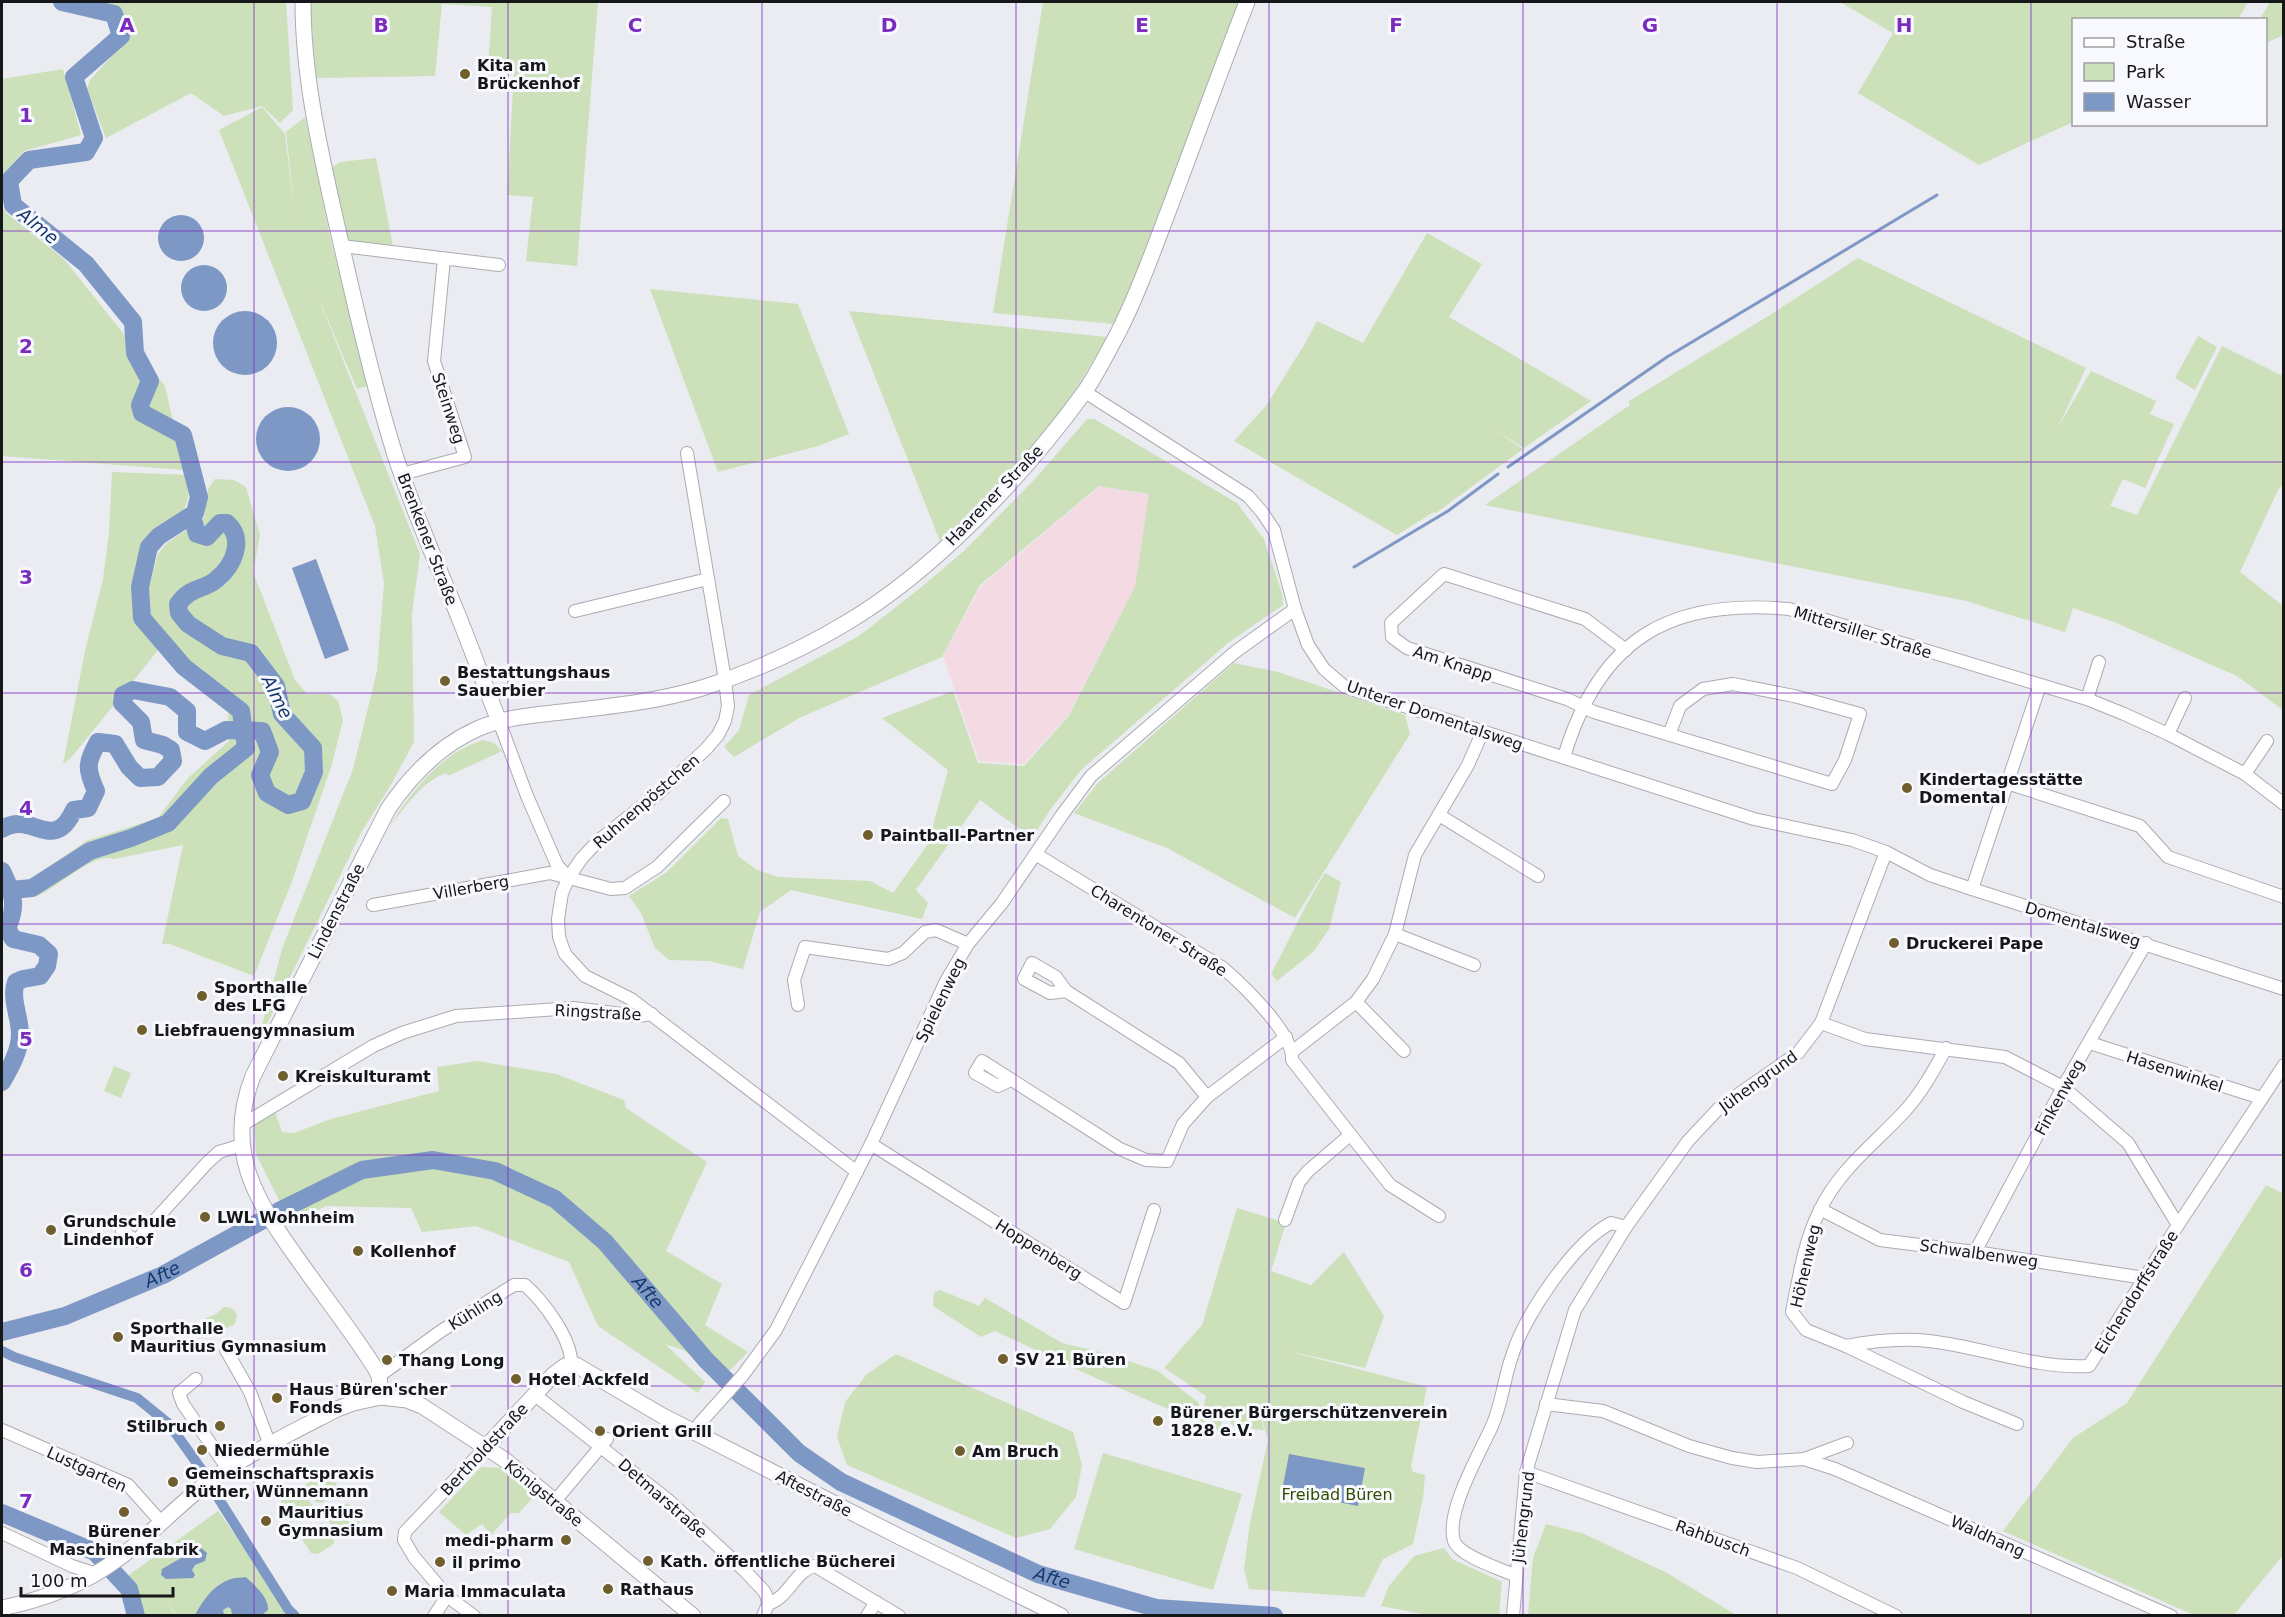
<svg xmlns="http://www.w3.org/2000/svg" width="2285" height="1617" viewBox="0 0 2285 1617" font-family="'DejaVu Sans',sans-serif">
<style>
.industrial{fill:#f4dae2}
.green{fill:#cce0b9}
.water{fill:#7d98c4}
.lines{fill:none;stroke-linecap:round;stroke-linejoin:round}
.stream{stroke:#7d98c4;stroke-width:3}
.canal{stroke:#7d98c4;stroke-width:10}
.river{stroke:#7d98c4;stroke-width:18}
.minor-casing{stroke:#abacb2;stroke-width:14}
.major-casing{stroke:#abacb2;stroke-width:17}
.minor{stroke:#fff;stroke-width:12}
.major{stroke:#fff;stroke-width:15}
.grid{fill:none;stroke:#7b2cbf;stroke-width:1.5;stroke-opacity:0.55}
.poi-dot{fill:#715e2d;stroke:#f8f9fe;stroke-width:2}
.labels{text-anchor:middle;stroke-width:6;stroke-linejoin:round;paint-order:stroke}
.poi-label{font-size:16px;font-weight:bold;fill:#161719;stroke:#f8f9fe;text-anchor:start}
.street-label{font-size:16px;fill:#161719;stroke:#f8f9fe}
.park-label{font-size:16px;fill:#314d00;stroke:#f8f9fe}
.water-label{font-size:18px;font-style:italic;fill:#17376d;stroke:#f8f9fe}
.grid-label{font-size:20px;text-anchor:middle;font-weight:bold;fill:#7b2cbf;stroke:#f8f9fe;stroke-width:6;stroke-linejoin:round;paint-order:stroke}
</style>
<rect width="100%" height="100%" fill="#ebebf2"/>
<path class="industrial" d="M1100,486l49,9 -14,92 -68,130 -43,47 -45,-3 -36,-105 38,-70z"/>
<g class="green">
<path d="M91,2h195l7,108 -13,13 -18,-17 -38,10 -33,-23 -85,45 -19,-49 3,-9 37,-41 -8,-28z"/>
<path d="M310,2h288l-21,264 -51,-5 7,-64 -26,-2 7,-124 -26,-1 4,-63 -50,-3 -7,72 -119,2z"/>
<path d="M1043,2h196l-87,235 -38,87 -121,-11z"/>
<path d="M1840,2h408l-10,17 -164,1 -1,102 -94,43 -121,-72 35,-60z"/>
<path d="M2270,2h13v33l-17,8v-23l-6,-1z"/>
<path d="M63,69l18,66 -57,16 -21,23 -1,12v-107z"/>
<path d="M262,107l23,27 11,91 -10,-93 19,-15 27,129 38,139 -13,4 -43,-102 106,267 -8,60 2,128 -25,46 -27,43 -105,213 25,-95 71,-180 24,-98 7,-88 -9,-57 -156,-396z"/>
<path d="M376,158l17,88 -45,-5 -16,-74 8,-5z"/>
<path d="M2,206l4,7 58,46 101,127 19,84 -182,-14z"/>
<path d="M1427,233l55,31 -33,53 142,84 -67,47 -32,-20 31,21 -87,64 -2,-1 -37,23 -163,-94 32,-35 40,-64 11,-21 46,22z"/>
<path d="M1858,258l228,110 -28,59 33,-56 65,30 -6,13 24,10 -29,64 -22,-9 -14,29 2,-2 26,9 85,-169 61,30v108l-5,6 -38,82 43,34v104l-46,-34 -123,-54 -41,-14 -8,24 -99,-31 -481,-96 142,-98h2v-6l141,-86z"/>
<path d="M650,289l148,15 51,130 -31,12 -100,26z"/>
<path d="M849,311l258,26 -40,67 -54,68 -73,69z"/>
<path d="M2198,336l19,11 -22,43 -20,-12z"/>
<path d="M1087,419h7l143,84 27,36 18,55 1,11 -55,38 -147,127 -31,40 -18,28 -52,-38 -64,90 12,13 -6,16 -131,-29 -31,22 -17,57 -34,-8 -40,-1 -14,-12 -14,-35 -12,-17 38,-24 54,-54 7,1 10,37 19,14 21,7 92,4 23,12 35,-49 20,-74 -66,-52 71,-27 25,72 46,3 44,-49 67,-130 14,-93 -50,-8 -119,99 -38,72 -141,60 -67,40 -10,-10 15,-17 10,-35 110,-59 60,-47 45,-38 71,-72z"/>
<path d="M112,472l76,3c5,54 -20,34 -44,66 -10,13 -11,62 -6,77 2,10 14,22 21,30l11,-10 -19,-21 -2,-31 9,-32 9,-11 37,-25 4,-29 7,-10 19,1 12,7 14,48 -7,37 42,108 12,14h23l8,7 5,19 -11,44 -41,120 -37,92 -84,-32h-8l21,-99 -69,14c-21,-7 -55,28 -75,36 -10,4 -26,2 -37,3v-17l28,-1 56,-39 72,-23 30,-40 41,-37 -1,-33 -48,-37 -21,-22 -89,110 -7,5 22,-113 18,-72 6,-46z"/>
<path d="M1234,663l44,9 127,43 5,19 -115,184 -128,-70 -93,-35 24,-30z"/>
<path d="M483,740l11,3 8,8 -54,25 -2,-3c-24,8 -41,35 -57,54 22,-35 53,-75 94,-87z"/>
<path d="M1325,873l16,9 -12,47 -16,23 -36,29 -6,-7c18,-33 33,-68 54,-101z"/>
<path d="M477,1061l79,13 68,26 2,8 81,54 -41,89 56,33 -17,41 43,27 -28,28 -35,-29 -20,-7 40,38 -7,11 -100,-67 -29,-64 -93,-36 -54,6 -11,-24 -85,-2 -35,18 -35,-70 -2,-35 21,-7 7,20 12,1 37,-14 108,-28 -2,-24z"/>
<path d="M114,1066l17,7 -10,25 -17,-7z"/>
<path d="M2266,1185l18,9 -1,361 -49,60h-40l-191,-84 70,-93 54,-35z"/>
<path d="M1237,1208l49,15 -15,48 40,14 33,-33 40,64 -19,52 -81,-18 143,37 -16,79 2,6 12,3 -2,23 -10,46 -30,15 -19,38 -115,-8 -5,-20 6,-46 18,-83 -10,-34 6,24 -30,-3 -8,-11 -22,-10 2,-10 -42,-28 38,-43z"/>
<path d="M940,1290l39,16 6,-8 77,45 46,11 50,17 41,32v8l23,11 -2,9 -122,-52 -103,-48 -14,6 -48,-31 1,-13z"/>
<path d="M224,1307c7,0 10,2 13,8l-2,9c-4,3 -10,3 -13,6 -8,6 -14,8 -20,-2l2,-9 12,-5z"/>
<path d="M896,1354l177,78 9,33 -6,32 -26,32 -34,9 -169,-73 -10,-28 8,-35 22,-28z"/>
<path d="M1103,1453l139,41 -29,96 -139,-41z"/>
<path d="M481,1467l20,1 33,28 -15,17h-8l-20,22 -9,-11 -16,11 -27,-23z"/>
<path d="M323,1472l7,2 10,16 -18,13 -6,-1 -11,-17z"/>
<path d="M300,1486l12,19 -3,6 -18,12 -11,-17 2,-7z"/>
<path d="M348,1503l12,17 -2,8 -18,10 -12,-18 2,-5z"/>
<path d="M218,1511l75,104h-117l-11,-16 10,16h-34l-12,-40z"/>
<path d="M323,1523l12,20 -17,11 -7,-1 -11,-17 18,-12z"/>
<path d="M1546,1524l36,9 85,40 69,42h-208l5,-57z"/>
<path d="M1444,1548l8,11 50,23 -3,33h-71l-47,-9 8,-20 25,-30z"/>
</g>
<g class="water">
<circle cx="181" cy="238" r="23"/>
<circle cx="204" cy="288" r="23"/>
<circle cx="245" cy="343" r="32"/>
<circle cx="288" cy="439" r="32"/>
<path d="M316,559l33,91 -24,9 -33,-91z"/>
<path d="M1289,1454l76,14 -7,38 -76,-15z"/>
<path d="M200,1547l7,6 -2,8 -10,4 -3,5 3,5 -2,3 -27,1 -5,-4 1,-6z"/>
<path d="M246,1577c8,8 23,20 22,33l-6,5h-30l-1,-6 -3,-2 -5,3 1,5h-29c9,-16 18,-30 36,-36 5,-2 10,-1 15,-2z"/>
</g>
<g class="lines">
<g class="stream">
<path d="M1508,467l159,-110 270,-162"/>
<path d="M1354,567l94,-56 50,-37"/>
</g>
<g class="canal">
<path d="M2,1351l12,6 123,41 32,26 35,49 16,28"/>
<path d="M222,1504l66,105 7,7"/>
</g>
<g class="river">
<path d="M2,829c30,-19 51,26 72,-19l14,-2 8,-17c-10,-22 -10,-28 2,-49l17,2 14,23 11,11 18,-1 15,-16 -2,-11 -8,-5 -19,-5 -3,-18 -19,-19 1,-8 10,-5 37,7 17,14v21l18,9 21,-11 36,1 8,21 -10,23 7,18 21,12 14,-4 12,-29 -1,-24 -31,-34 -6,-28 -25,-33 -29,-7 -34,-22 -9,-11 -1,-9c14,-19 26,-13 39,-25 17,-14 28,-40 10,-56h-7l-13,14 -10,-3 -5,-18"/>
<path d="M2,871c11,23 16,34 5,57l6,11 26,6 10,9 -2,12 -7,10 -17,3 -7,3c-6,16 4,35 4,52 0,17 -10,34 -18,48"/>
<path d="M11,890l21,-2 58,-37 41,-13 37,-15 43,-47 35,-28 -5,-37 -57,-44 -42,-49 -2,-31 9,-40 10,-11 36,-23 4,-16 -16,-62 -41,-22 -2,-8 10,-24 -15,-28 -2,-31 -47,-58 -73,-59 -4,-24 20,-21 57,-8 8,-14 -20,-61 47,-41 -7,-22 -52,-12"/>
<path id="s1" d="M2,1332l63,-16 98,-41 120,-66 79,-39 71,-10 62,11 60,28 50,43 101,118 93,93 42,29 197,92 118,34 118,8"/>
<path d="M2,1513l93,39 34,37 7,27"/>
</g>
<g class="minor-casing">
<g id="minor">
<path d="M342,246l157,19"/>
<path d="M1085,392l163,104 14,16 12,18 21,79 13,36 16,24 21,18 409,132 98,21 34,12 44,23 42,14 312,100"/>
<path d="M687,453l38,227 3,26 -3,15 -7,14 -12,14 -46,43 -62,49 -16,17 -13,19 -7,16 -4,26 1,18 6,17 20,22 46,23 226,173"/>
<path d="M402,474l63,-17 -31,-96 10,-102"/>
<path d="M575,611l133,-32"/>
<path d="M1626,650l-41,-31 -141,-45 -53,49 1,14 15,11 160,51 27,13 238,72 13,-24 15,-46 -66,-18 -61,-12 -30,5 -23,17 -11,29"/>
<path d="M2087,699l12,-37"/>
<path d="M499,721l28,75 30,69 10,11"/>
<path d="M2168,734l17,-36"/>
<path d="M1564,757c35,-117 104,-159 225,-148l298,90 37,15 44,20 77,40 39,30"/>
<path d="M2245,774l22,-33"/>
<path d="M2007,783l133,43 28,31 116,40"/>
<path d="M1439,815l99,61"/>
<path d="M1037,855l186,113c20,17 71,66 69,92l98,125 49,31"/>
<path d="M1972,889l68,-204"/>
<path d="M373,905l177,-32 61,16 14,-1 32,-21 67,-66"/>
<path d="M1395,934l79,31"/>
<path d="M1066,991l-16,2 -26,-14 8,-16 24,14 10,14 113,72 28,34"/>
<path d="M1356,1002l48,49"/>
<path d="M798,1005l-4,-25 11,-33 83,12 15,-6 22,-21 11,-2 32,14"/>
<path d="M1821,1023l44,16 140,18 58,30 65,56 50,82 -89,141c-55,3 -106,-19 -160,-25 -27,-3 -57,0 -83,5"/>
<path d="M2090,1043l171,55"/>
<path d="M1946,1048c-12,22 -25,46 -43,65 -29,31 -64,57 -83,97 -16,31 -21,68 -28,102l14,18 40,16 117,56 54,22"/>
<path d="M1293,1051l63,-49 17,-23 22,-45 20,-79 53,-90 14,-32"/>
<path d="M1011,1080l-13,6 -23,-13 7,-12 138,88 26,11 21,1 16,-37 24,-27 79,-60"/>
<path d="M242,1125l131,-79 29,-13 54,-17 117,-8 65,8 14,-2"/>
<path d="M871,1144l253,159 30,-93"/>
<path d="M1820,1209l60,31 95,12 170,26"/>
<path d="M1285,1220l14,-38 9,-11 42,-36"/>
<path d="M2178,1225l106,-160"/>
<path d="M122,1231l14,10 71,-78 12,-11 23,-7"/>
<path d="M1975,1252l88,-165 83,-144"/>
<path d="M226,1350l24,42 20,53"/>
<path d="M379,1376l62,-45 73,-46h11c18,16 48,55 46,80"/>
<path d="M196,1379l-17,14 4,11 45,65"/>
<path d="M535,1395l133,105 76,70 20,21 3,6 1,7 -5,12"/>
<path d="M1546,1404l57,7 86,35 43,12 25,4 47,-3 31,10 336,147"/>
<path d="M2,1430l126,55 33,37"/>
<path d="M695,1432l5,-9 43,-48 33,-45 95,-186 75,-163 22,-37 34,-41 60,-88 29,-39 144,-124 60,-43"/>
<path d="M1804,1459l43,-16"/>
<path d="M1526,1472l271,96 99,48"/>
<path d="M555,1501l52,-62"/>
<path d="M2,1533l70,33 24,8"/>
<path d="M1516,1576c-15,-7 -57,-20 -62,-35 -9,-29 26,-88 38,-115 10,-22 12,-48 20,-70 12,-40 62,-114 99,-133l15,4"/>
<path d="M768,1604c21,-6 27,-34 47,-38l84,50"/>
<path d="M434,1616l13,-20"/>
<path d="M474,1616l-27,-20 -33,-39 -10,-17 1,-8 81,-85"/>
<path d="M867,1616l9,-14"/>
<path d="M1513,1616l13,-144 49,-162 51,-83 62,-86 32,-34 78,-54 23,-30 65,-171"/>
</g>
</g>
<g class="major-casing">
<g id="major">
<path d="M303,2c0,72 16,144 32,215 18,79 36,160 60,238 18,55 41,107 63,160 14,35 27,71 41,106"/>
<path d="M381,1397l-2,-21 -4,-8c-24,-38 -52,-73 -78,-110 -42,-59 -73,-108 -44,-182l135,-267c23,-34 51,-63 89,-80 29,-13 62,-14 93,-18 44,-5 89,-10 132,-23 50,-16 99,-38 144,-65 88,-52 177,-147 237,-229 13,-18 24,-41 35,-61 21,-41 36,-85 53,-129 25,-67 50,-135 76,-202"/>
<path d="M486,1447l67,-72 12,-9 11,-1 85,50 239,122 161,79"/>
<path d="M2,1608c39,-8 80,-23 113,-47 31,-22 57,-50 87,-74 41,-31 89,-54 135,-78l16,-6 28,-6 26,3 15,6 83,54 188,156"/>
</g>
</g>
<use href="#minor" class="minor"/>
<use href="#major" class="major"/>
</g>
<path class="grid" d="M254,2v1614M508,2v1614M762,2v1614M1016,2v1614M1269,2v1614M1523,2v1614M1777,2v1614M2031,2v1614M2,231h2282M2,462h2282M2,693h2282M2,924h2282M2,1155h2282M2,1386h2282"/>
<g class="poi-dot">
<circle cx="465" cy="74" r="6"/>
<circle cx="445" cy="681" r="6"/>
<circle cx="1907" cy="788" r="6"/>
<circle cx="868" cy="835" r="6"/>
<circle cx="1894" cy="943" r="6"/>
<circle cx="202" cy="996" r="6"/>
<circle cx="142" cy="1030" r="6"/>
<circle cx="283" cy="1076" r="6"/>
<circle cx="205" cy="1217" r="6"/>
<circle cx="51" cy="1230" r="6"/>
<circle cx="358" cy="1251" r="6"/>
<circle cx="118" cy="1337" r="6"/>
<circle cx="1003" cy="1359" r="6"/>
<circle cx="387" cy="1360" r="6"/>
<circle cx="516" cy="1379" r="6"/>
<circle cx="277" cy="1398" r="6"/>
<circle cx="1158" cy="1421" r="6"/>
<circle cx="220" cy="1426" r="6"/>
<circle cx="600" cy="1431" r="6"/>
<circle cx="202" cy="1450" r="6"/>
<circle cx="960" cy="1451" r="6"/>
<circle cx="173" cy="1482" r="6"/>
<circle cx="124" cy="1512" r="6"/>
<circle cx="266" cy="1521" r="6"/>
<circle cx="566" cy="1540" r="6"/>
<circle cx="648" cy="1561" r="6"/>
<circle cx="440" cy="1562" r="6"/>
<circle cx="608" cy="1589" r="6"/>
<circle cx="392" cy="1591" r="6"/>
</g>
<g class="labels">
<g class="poi-label">
<text x="477" y="71">Kita am<tspan x="477" dy="18">Brückenhof</tspan></text>
<text x="457" y="678">Bestattungshaus<tspan x="457" dy="18">Sauerbier</tspan></text>
<text x="1919" y="785">Kindertagesstätte<tspan x="1919" dy="18">Domental</tspan></text>
<text x="880" y="841">Paintball-Partner</text>
<text x="1906" y="949">Druckerei Pape</text>
<text x="214" y="993">Sporthalle<tspan x="214" dy="18">des LFG</tspan></text>
<text x="154" y="1036">Liebfrauengymnasium</text>
<text x="295" y="1082">Kreiskulturamt</text>
<text x="217" y="1223">LWL Wohnheim</text>
<text x="63" y="1227">Grundschule<tspan x="63" dy="18">Lindenhof</tspan></text>
<text x="370" y="1257">Kollenhof</text>
<text x="130" y="1334">Sporthalle<tspan x="130" dy="18">Mauritius Gymnasium</tspan></text>
<text x="1015" y="1365">SV 21 Büren</text>
<text x="399" y="1366">Thang Long</text>
<text x="528" y="1385">Hotel Ackfeld</text>
<text x="289" y="1395">Haus Büren'scher<tspan x="289" dy="18">Fonds</tspan></text>
<text x="1170" y="1418">Bürener Bürgerschützenverein<tspan x="1170" dy="18">1828 e.V.</tspan></text>
<text x="208" y="1432" text-anchor="end">Stilbruch</text>
<text x="612" y="1437">Orient Grill</text>
<text x="214" y="1456">Niedermühle</text>
<text x="972" y="1457">Am Bruch</text>
<text x="185" y="1479">Gemeinschaftspraxis<tspan x="185" dy="18">Rüther, Wünnemann</tspan></text>
<text x="278" y="1518">Mauritius<tspan x="278" dy="18">Gymnasium</tspan></text>
<text x="124" y="1537" text-anchor="middle">Bürener<tspan x="124" dy="18">Maschinenfabrik</tspan></text>
<text x="554" y="1546" text-anchor="end">medi-pharm</text>
<text x="660" y="1567">Kath. öffentliche Bücherei</text>
<text x="452" y="1568">il primo</text>
<text x="620" y="1595">Rathaus</text>
<text x="404" y="1597">Maria Immaculata</text>
</g>
<g class="street-label">
<text transform="translate(449 408) rotate(72)" y="6">Steinweg</text>
<text transform="translate(994 495) rotate(-46)" y="6">Haarener Straße</text>
<text transform="translate(428 539) rotate(69)" y="6">Brenkener Straße</text>
<text transform="translate(1863 632) rotate(17)" y="6">Mittersiller Straße</text>
<text transform="translate(1453 663) rotate(18)" y="6">Am Knapp</text>
<text transform="translate(1435 715) rotate(19)" y="6">Unterer Domentalsweg</text>
<text transform="translate(646 801) rotate(-41)" y="6">Ruhnenpöstchen</text>
<text transform="translate(471 887) rotate(-10)" y="6">Villerberg</text>
<text transform="translate(336 911) rotate(-63)" y="6">Lindenstraße</text>
<text transform="translate(2083 924) rotate(17)" y="6">Domentalsweg</text>
<text transform="translate(1159 930) rotate(32)" y="6">Charentoner Straße</text>
<text transform="translate(940 1000) rotate(-64)" y="6">Spielenweg</text>
<text transform="translate(598 1012) rotate(3)" y="6">Ringstraße</text>
<text transform="translate(2175 1071) rotate(18)" y="6">Hasenwinkel</text>
<text transform="translate(1758 1081) rotate(-36)" y="6">Jühengrund</text>
<text transform="translate(2059 1097) rotate(-61)" y="6">Finkenweg</text>
<text transform="translate(1039 1249) rotate(32)" y="6">Hoppenberg</text>
<text transform="translate(1979 1253) rotate(8)" y="6">Schwalbenweg</text>
<text transform="translate(1805 1266) rotate(-77)" y="6">Höhenweg</text>
<text transform="translate(2136 1292) rotate(-58)" y="6">Eichendorffstraße</text>
<text transform="translate(475 1310) rotate(-32)" y="6">Kühling</text>
<text transform="translate(484 1449) rotate(-47)" y="6">Bertholdstraße</text>
<text transform="translate(87 1469) rotate(25)" y="6">Lustgarten</text>
<text transform="translate(544 1493) rotate(39)" y="6">Königstraße</text>
<text transform="translate(814 1493) rotate(27)" y="6">Aftestraße</text>
<text transform="translate(663 1498) rotate(41)" y="6">Detmarstraße</text>
<text transform="translate(1523 1517) rotate(-83)" y="6">Jühengrund</text>
<text transform="translate(1988 1536) rotate(24)" y="6">Waldhang</text>
<text transform="translate(1713 1538) rotate(20)" y="6">Rahbusch</text>
</g>
<g class="park-label">
<text x="1337" y="1500">Freibad Büren</text>
</g>
<g class="water-label">
<text transform="translate(38 226) rotate(39)" y="6">Alme</text>
<text transform="translate(277 697) rotate(63)" y="6">Alme</text>
<text dy="6" stroke="none"><textPath href="#s1" startOffset="171">Afte</textPath></text>
<text dy="6" stroke="none"><textPath href="#s1" startOffset="729">Afte</textPath></text>
<text dy="6" stroke="none"><textPath href="#s1" startOffset="1233">Afte</textPath></text>
</g>
</g>
<g class="grid-label">
<text x="127" y="32">A</text>
<text x="381" y="32">B</text>
<text x="635" y="32">C</text>
<text x="889" y="32">D</text>
<text x="1142" y="32">E</text>
<text x="1396" y="32">F</text>
<text x="1650" y="32">G</text>
<text x="1904" y="32">H</text>
<text x="26" y="122">1</text>
<text x="26" y="353">2</text>
<text x="26" y="584">3</text>
<text x="26" y="815">4</text>
<text x="26" y="1046">5</text>
<text x="26" y="1277">6</text>
<text x="26" y="1508">7</text>
</g>
<rect width="2285" height="1617" fill="none" stroke="#161719" stroke-width="6"/>
<rect x="2072" y="18" width="195" height="108" fill="#f8f9fe" stroke="#9e9fa2" stroke-width="1.5"/>
<rect x="2084" y="38" width="30" height="9" fill="#ffffff" stroke="#9e9fa2" stroke-width="1.5"/>
<text x="2126" y="48" font-size="18" fill="#161719">Straße</text>
<rect x="2084" y="63" width="30" height="18" fill="#cce0b9" stroke="#9e9fa2" stroke-width="1.5"/>
<text x="2126" y="78" font-size="18" fill="#161719">Park</text>
<rect x="2084" y="93" width="30" height="18" fill="#7d98c4" stroke="#9e9fa2" stroke-width="1.5"/>
<text x="2126" y="108" font-size="18" fill="#161719">Wasser</text>
<path d="M21 1587v9h152v-9" fill="none" stroke="#161719" stroke-width="3"/>
<text x="30" y="1587" font-size="18" fill="#161719" stroke="#f8f9fe" stroke-width="4.5" paint-order="stroke">100 m</text>
</svg>
